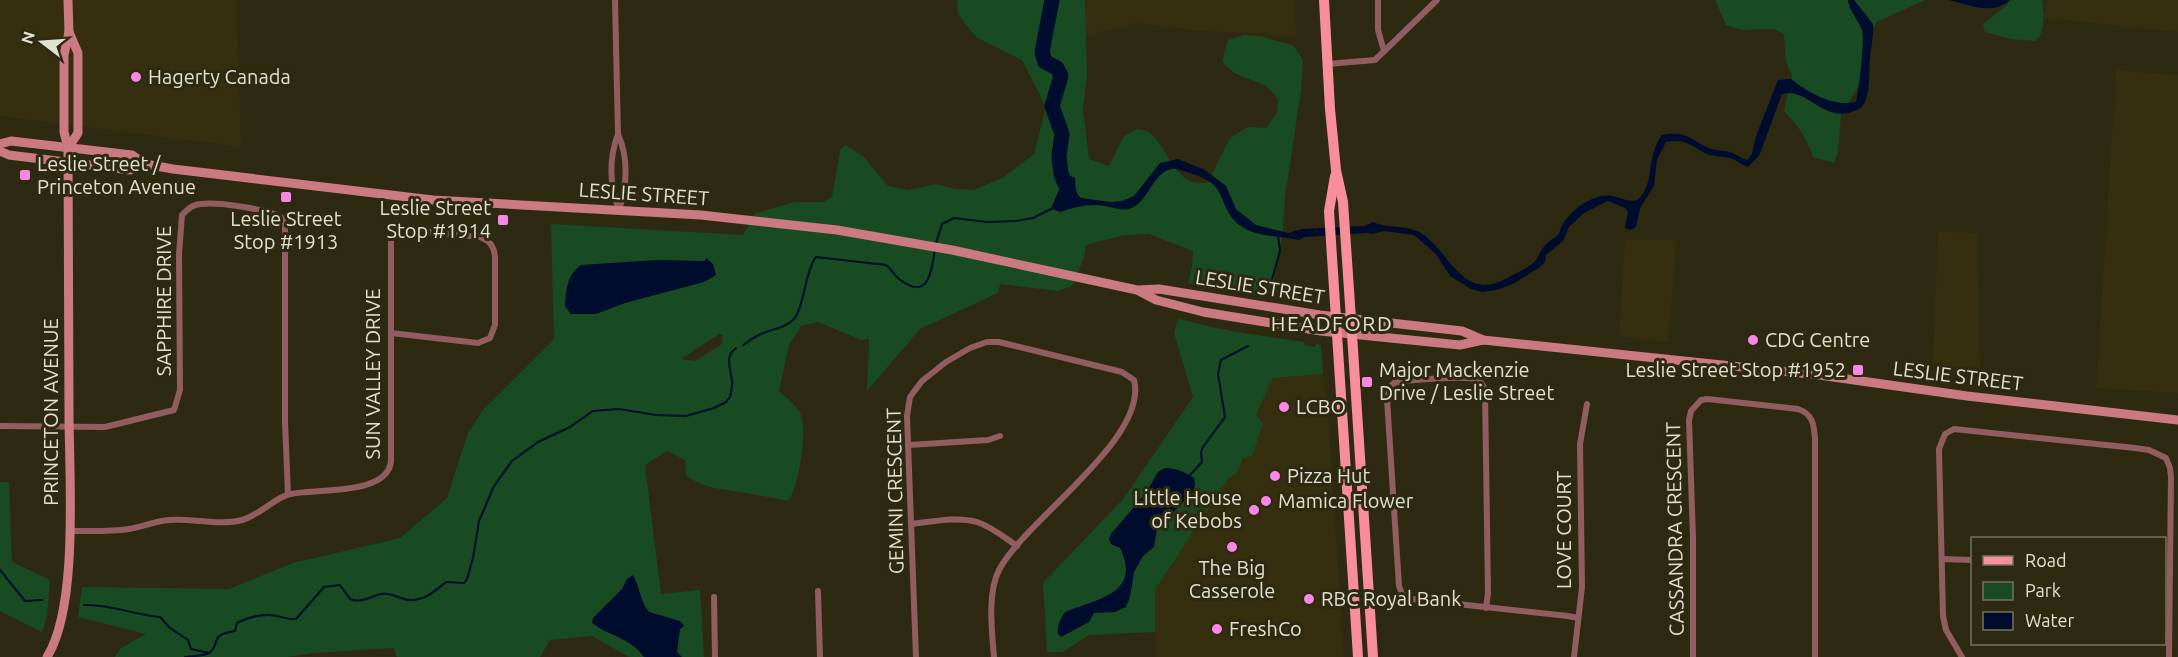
<svg xmlns="http://www.w3.org/2000/svg" width="2178" height="657" viewBox="0 0 2178 657" font-family="Ubuntu,sans-serif">
<style>
.built{fill:#352f0f}
.green{fill:#184b21;fill-rule:evenodd}
.water{fill:#000c2d}
.lines{fill:none;stroke-linecap:round;stroke-linejoin:round}
.stream{stroke:#000c2d;stroke-width:2}
.river{stroke:#000c2d;stroke-width:15}
.street{stroke:#915d61;stroke-width:6}
.secondary{stroke:#cb7a81;stroke-width:9}
.primary{stroke:#f88f98;stroke-width:10}
.poi-dot{fill:#fa87e6;stroke:#2e2a12;stroke-width:2}
.labels{text-anchor:middle;stroke-width:6;stroke-linejoin:round;paint-order:stroke}
.poi-label{font-size:20px;fill:#e2e0d1;stroke:#2e2a12;text-anchor:start}
.street-label{font-size:20px;fill:#e2e0d1;stroke:#2e2a12}
.neighbourhood-label{font-size:21px;letter-spacing:1.5px;fill:#e2e0d1;stroke:#2e2a12}
</style>
<rect width="100%" height="100%" fill="#2e2a12"/>
<g class="built">
<path d="M0,0h237l4,147 -241,-31z"/>
<path d="M1085,0h210l1,35 -97,-4 -63,-8 -50,13z"/>
<path d="M2047,0h131v32l-134,-14z"/>
<path d="M2116,70l62,5v318l-82,-5z"/>
<path d="M1938,231l39,2 3,135 -41,-2 -6,-5z"/>
<path d="M1625,240h51l-7,102 -50,-6z"/>
<path d="M1323,374l3,13 18,270h-190l1,-67 73,-111 9,-6 19,-57 17,-38z"/>
</g>
<g class="green">
<path d="M957,0h128l2,75 -4,35 6,49 20,7 15,-30 13,-7c4,1 9,1 13,4 19,16 26,57 58,49l22,-44 18,-11 18,1 11,-16 1,-13 -12,-13 -32,-13 -12,-11 6,-22 16,-5 16,1 34,10 9,14 -2,31 -16,106 -2,34 -11,60 -18,4 -66,-12 4,-16 1,-16 -44,-17 -24,1 -39,10 -2,12 -11,28 -15,6 -58,-7 -2,9 -78,36 -53,62 2,-52 -8,1 -43,-18 -17,4 -12,19 -10,46c7,6 15,13 20,20 10,15 0,77 -11,90 -14,-3 -29,-6 -43,-8 -25,-5 -36,-3 -59,-17l-1,-16 -18,-9 -22,14 16,129 39,-4 4,67h-75l-37,-21 -42,4 -10,17h-143l-3,-9 -81,5 -26,4h-172l6,-9 25,-14 -68,-17 4,-30 147,2 64,-26 107,-25 47,-40 21,-65 15,-23 71,-71 -3,-115 192,11 13,-22 39,-11h28l9,-5 8,-47 5,-5 18,11 25,30 21,4 26,-6 20,5 19,1 30,-13 30,-23 12,-47 -24,-47 -46,-23 -18,-23zM719,334l4,1 -1,9 -27,17 -14,-2z"/>
<path d="M1715,0h210l-48,22 -6,10 -8,48 -22,34 -3,38 -4,11 -21,-6c-7,-21 -14,-30 -29,-46l8,-35 -6,-14 -2,-28 -10,-5 -33,1 -15,-5z"/>
<path d="M2010,0h32c2,15 4,29 -6,41l-25,-2 -26,-7 -2,-8 24,-19z"/>
<path d="M1178,319l53,12 73,11v3l11,2 1,-3 5,1 2,29 -50,4 -17,37 7,8 -11,33 -9,2 -6,15 -9,6 -73,111v42l-66,3 -26,17h-16l-4,-69 81,-85 69,-101 -19,-64z"/>
<path d="M0,482h9l3,80 38,18 -3,36 -5,16 -42,-21z"/>
</g>
<g class="water">
<path d="M1848,0h6l19,24c1,12 -2,22 -3,34 -2,17 2,34 -8,49 -36,23 -53,-21 -80,-13l-23,62 -11,11c-7,-2 -11,-7 -18,-9 -7,-2 -16,-1 -23,-4 -17,-8 -20,-16 -41,-12l-9,18 -3,26 -14,22 -4,19 -5,3 -6,-2 3,-16 -3,-4 -17,-7 -24,12 -15,14 -6,14 -17,14 -1,7 -5,5 -27,17 -16,6 -15,2 -11,-3 -21,-13 -14,-22 -22,-19 -30,-4 -12,3 -5,-1 -63,4 -5,3c-18,-4 -43,-3 -58,-14 -26,-19 -9,-42 -52,-53 -5,-2 -12,-5 -18,-4 -20,5 -23,36 -43,40 -8,2 -15,-2 -23,-3 -15,-3 -31,1 -45,6l-7,-3 -1,-3 14,-32 9,4 1,15 5,5 30,4 11,-1 12,-5 26,-33 18,-4 27,11 21,16 10,23 20,16 32,8 14,-4 63,-3 8,-4c14,7 33,2 48,11 31,20 41,71 88,44 8,-5 22,-10 27,-17 3,-5 5,-11 10,-16 3,-3 7,-5 11,-8 3,-3 3,-8 6,-12 5,-9 17,-20 27,-24 24,-12 31,4 48,0 19,-21 6,-40 24,-65 26,-5 28,5 49,14 7,2 13,1 19,3 6,2 11,6 17,8l5,-6 4,-18 22,-56 13,-1c18,14 42,28 65,23 3,-13 9,-61 6,-72 -4,-11 -13,-19 -14,-30z"/>
<path d="M1949,0h61c-18,16 -40,5 -61,0z"/>
<path d="M706,258l7,6 3,11 -12,7 -79,21 -29,11h-25l-6,-8c1,-16 2,-31 16,-41l75,-5 49,1z"/>
<path d="M1165,468c11,0 20,4 29,10l1,6 -2,8 -36,37 -3,18 -11,9 -9,16 -4,25 -4,10 -11,5 -21,1 -5,9 -28,15 -3,-3c-1,-9 2,-15 7,-22 34,-14 77,-19 55,-64l-9,-4 -2,-5 2,-5 35,-41 12,-21z"/>
<path d="M633,575c7,12 7,27 16,37l31,9 4,5 -4,3 -3,23 5,5h-38c-13,-19 -35,-21 -52,-34l1,-5 29,-29 5,-10z"/>
</g>
<g class="lines">
<g class="stream">
<path d="M936,243l6,-19 12,-6 33,4 29,-1 17,-3 22,-11"/>
<path d="M1269,283l3,-4 8,-28 -2,-16"/>
<path d="M743,345c5,-3 11,-8 16,-10 11,-6 26,-6 35,-16 10,-11 11,-48 22,-62l70,8c6,4 7,9 13,14 30,23 32,-7 36,-30"/>
<path d="M1190,475l12,-13 -1,-10 2,-5 22,-30 -7,-43 3,-14 27,-14"/>
<path d="M0,570l25,31 17,-1"/>
<path d="M84,605c27,-1 50,10 76,12l10,11 18,12 3,9 18,4"/>
<path d="M185,657c8,-2 16,0 24,-4 13,-9 -2,-18 26,-22l2,-8c14,-7 28,-11 44,-6 6,1 8,3 15,2l28,-32 16,-2 10,14c11,5 21,-3 31,-5 9,-2 15,3 23,5 17,5 30,-7 42,-17l18,1 3,-4 6,-21 6,-37 15,-35 18,-25 26,-19 32,-15 23,-16 26,-2 37,6 30,1 28,-8 12,-6 4,-5c1,-5 3,-11 2,-16 -1,-12 -8,-24 4,-33"/>
</g>
<path class="river" d="M1052,0l-10,52 3,10 12,6 4,8 -9,30 10,28 -3,22 2,18 10,24"/>
<g class="street">
<path d="M615,0l3,134c11,25 9,51 1,76"/>
<path d="M1378,0v30l6,21"/>
<path d="M1327,64l48,-4 62,-60"/>
<path d="M618,134c-9,24 -9,51 1,75"/>
<path d="M0,426l105,1 69,-17 6,-20 -1,-136 3,-39c6,-6 11,-11 19,-11 16,-2 71,5 82,15l2,8v195l3,72"/>
<path d="M909,445l79,-5 12,-4"/>
<path d="M911,524c20,-2 46,-8 66,-2 15,5 27,15 40,24"/>
<path d="M69,531c20,0 40,1 60,-2 13,-2 26,-8 40,-9 24,-2 50,6 73,0 18,-5 32,-22 48,-26 26,-6 98,2 101,-33v-222l6,-8 6,-2 77,8c10,4 14,9 15,20v68l-5,13 -12,5 -87,-10"/>
<path d="M1942,559l30,1"/>
<path d="M818,591l2,66"/>
<path d="M714,597l1,60"/>
<path d="M1486,608l2,-15 -3,-202c-1,-5 -3,-9 -8,-11 -8,-5 -72,0 -83,3l-4,4 -3,12 12,187 3,8 10,5 156,17 10,2"/>
<path d="M916,657l-9,-241 3,-19 12,-16 24,-19 24,-14 17,-6h12l123,30 12,8c15,59 -109,140 -135,190 -12,23 -7,62 -5,87"/>
<path d="M1574,657l8,-70 -2,-143 7,-40"/>
<path d="M1693,657v-119l-4,-118 2,-9 10,-11 6,-1 91,10c15,5 16,16 17,30v218"/>
<path d="M1962,657l-16,-27 -3,-14 -4,-167 6,-15 9,-5 181,19 14,2 17,8 4,10 1,9 -2,180"/>
</g>
<g class="secondary">
<path d="M0,144l11,-3 121,14 13,9 28,5 260,31 268,15 136,15 115,20 185,40 22,-1 161,26 142,16 21,9 336,35 148,21 211,24"/>
<path d="M68,148l10,-15v-80l-9,-21"/>
<path d="M0,151l9,4 121,15 15,-6"/>
<path d="M1139,291l17,9 47,12 118,19 139,14 23,-5"/>
<path d="M47,657c32,-51 22,-182 22,-244 0,-88 -1,-177 -1,-265l-4,-16v-77l5,-23 -1,-32"/>
</g>
<g class="primary">
<path d="M1324,0l6,109 6,61 7,32 8,117 22,338"/>
<path d="M1335,176l-6,35 29,446"/>
</g>
</g>
<g class="poi-dot">
<circle cx="136" cy="77" r="6"/>
<rect x="19" y="169" width="12" height="12" rx="3"/>
<rect x="280" y="191" width="12" height="12" rx="3"/>
<rect x="497" y="214" width="12" height="12" rx="3"/>
<circle cx="1753" cy="340" r="6"/>
<rect x="1852" y="364" width="12" height="12" rx="3"/>
<rect x="1361" y="376" width="12" height="12" rx="3"/>
<circle cx="1284" cy="407" r="6"/>
<circle cx="1275" cy="476" r="6"/>
<circle cx="1266" cy="501" r="6"/>
<circle cx="1254" cy="510" r="6"/>
<circle cx="1232" cy="547" r="6"/>
<circle cx="1309" cy="599" r="6"/>
<circle cx="1217" cy="629" r="6"/>
</g>
<g class="labels">
<g class="poi-label">
<text x="148" y="84">Hagerty Canada</text>
<text x="37" y="171">Leslie Street /<tspan x="37" dy="23">Princeton Avenue</tspan></text>
<text x="491" y="215" text-anchor="end">Leslie Street<tspan x="491" dy="23">Stop #1914</tspan></text>
<text x="286" y="226" text-anchor="middle">Leslie Street<tspan x="286" dy="23">Stop #1913</tspan></text>
<text x="1765" y="347">CDG Centre</text>
<text x="1379" y="377">Major Mackenzie<tspan x="1379" dy="23">Drive / Leslie Street</tspan></text>
<text x="1846" y="377" text-anchor="end">Leslie Street Stop #1952</text>
<text x="1296" y="414">LCBO</text>
<text x="1287" y="483">Pizza Hut</text>
<text x="1242" y="505" text-anchor="end">Little House<tspan x="1242" dy="23">of Kebobs</tspan></text>
<text x="1278" y="508">Mamica Flower</text>
<text x="1232" y="575" text-anchor="middle">The Big<tspan x="1232" dy="23">Casserole</tspan></text>
<text x="1321" y="606">RBC Royal Bank</text>
<text x="1229" y="636">FreshCo</text>
</g>
<g class="street-label">
<text transform="translate(644 194) rotate(4)" y="7">LESLIE STREET</text>
<text transform="translate(1260 287) rotate(9)" y="7">LESLIE STREET</text>
<text transform="translate(164 301) rotate(-90)" y="7">SAPPHIRE DRIVE</text>
<text transform="translate(373 374) rotate(-90)" y="7">SUN VALLEY DRIVE</text>
<text transform="translate(1958 376) rotate(7)" y="7">LESLIE STREET</text>
<text transform="translate(51 412) rotate(-90)" y="7">PRINCETON AVENUE</text>
<text transform="translate(895 491) rotate(-91)" y="7">GEMINI CRESCENT</text>
<text transform="translate(1675 529) rotate(-91)" y="7">CASSANDRA CRESCENT</text>
<text transform="translate(1564 530) rotate(-90)" y="7">LOVE COURT</text>
</g>
<g class="neighbourhood-label">
<text x="1332" y="331">HEADFORD</text>
</g>
</g>
<rect x="1971" y="537" width="195" height="108" fill="#2e2a12" stroke="#76735e" stroke-width="1.5"/>
<rect x="1983" y="556" width="30" height="9" fill="#f88f98" stroke="#76735e" stroke-width="1.5"/>
<text x="2025" y="567" font-size="18" fill="#e2e0d1">Road</text>
<rect x="1983" y="582" width="30" height="18" fill="#184b21" stroke="#76735e" stroke-width="1.5"/>
<text x="2025" y="597" font-size="18" fill="#e2e0d1">Park</text>
<rect x="1983" y="612" width="30" height="18" fill="#000c2d" stroke="#76735e" stroke-width="1.5"/>
<text x="2025" y="627" font-size="18" fill="#e2e0d1">Water</text>
<g transform="translate(42 42) rotate(287)" stroke="#2e2a12" stroke-width="4.5" paint-order="stroke">
<path d="M0-4.5L10 22L0 15L-10 22Z" fill="#e2e0d1"/>
<text y="-9" font-size="16" font-weight="bold" text-anchor="middle" fill="#e2e0d1">N</text>
</g>
</svg>
